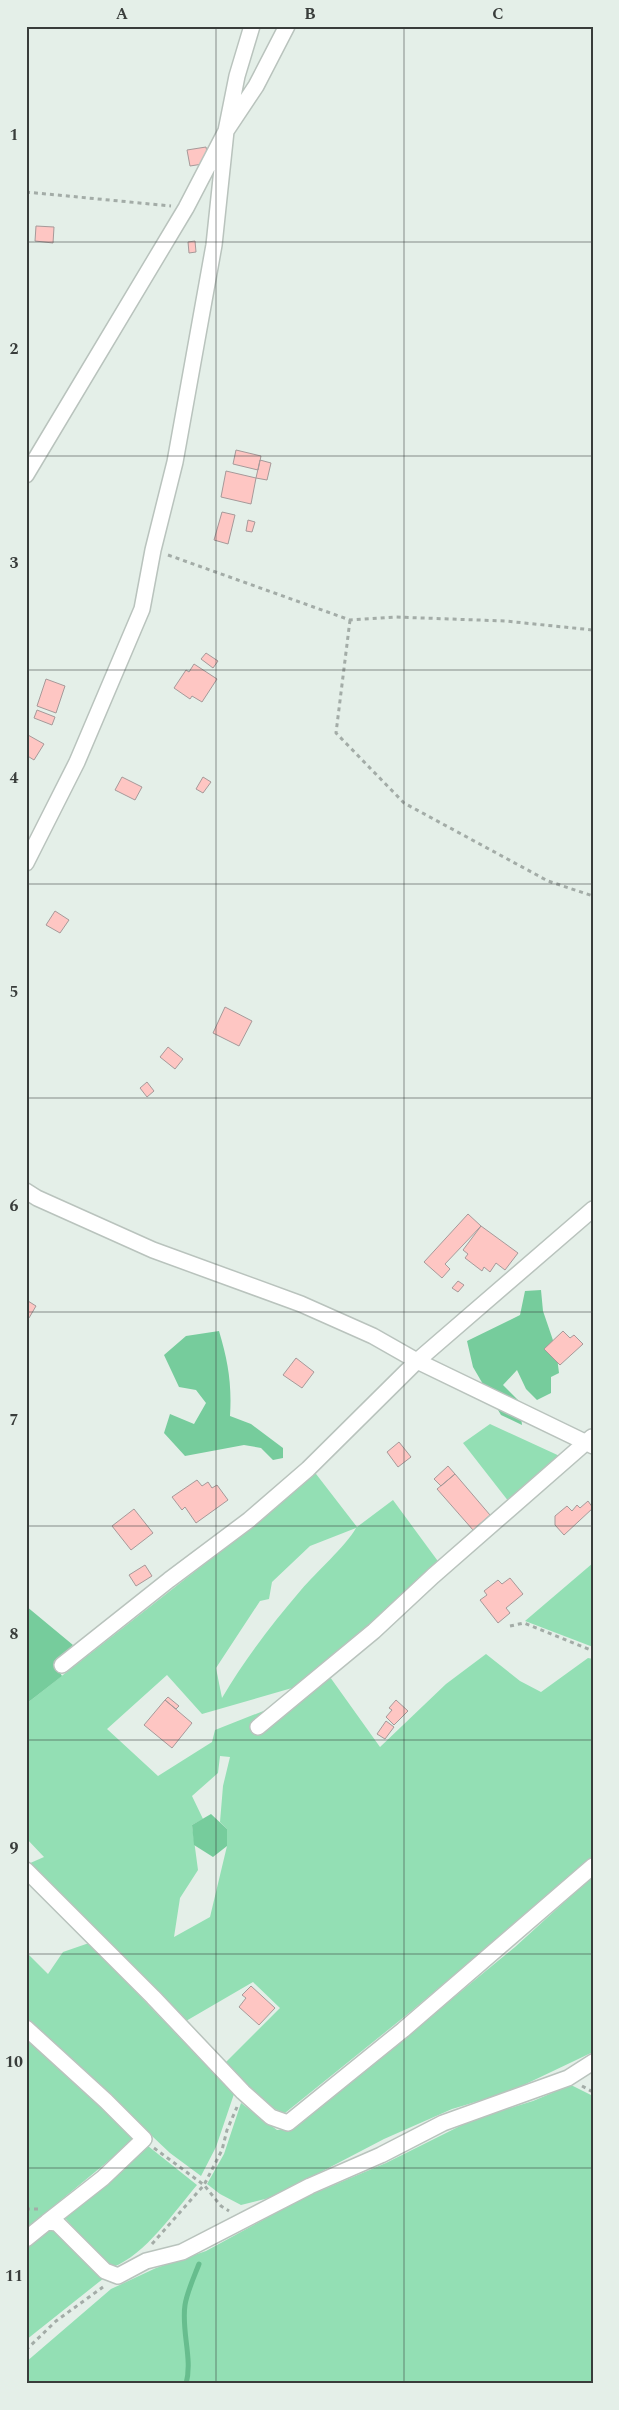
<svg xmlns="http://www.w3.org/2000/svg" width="619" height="2410" viewBox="0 0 619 2410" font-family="Spectral,serif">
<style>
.green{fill:#93dfb4;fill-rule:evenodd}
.forest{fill:#76cc9c}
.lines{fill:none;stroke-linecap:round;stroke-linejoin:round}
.stream{stroke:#67bd8e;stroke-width:5}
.building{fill:#fec6c3;stroke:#a69999}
.minor-casing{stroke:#b9c3bd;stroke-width:18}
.path{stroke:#a3aca7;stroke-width:3;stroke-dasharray:4 4;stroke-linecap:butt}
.minor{stroke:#fff;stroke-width:15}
.grid{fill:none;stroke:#393d3b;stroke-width:1;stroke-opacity:0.55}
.neatline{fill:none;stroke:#393d3b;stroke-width:2}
.grid-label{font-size:16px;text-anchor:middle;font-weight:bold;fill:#393d3b}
</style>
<rect width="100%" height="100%" fill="#e4efe8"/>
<!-- green -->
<path class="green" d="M 490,1424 L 564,1458 L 509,1502 L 463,1443 Z
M 313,1470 L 357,1527 L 393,1500 L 440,1564 L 299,1686 L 202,1714 L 167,1675 L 107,1729 L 158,1776 L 212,1742 L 215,1730 L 276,1706 L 249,1727 L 256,1734 L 330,1677 L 380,1747 L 446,1684 L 486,1654 L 520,1681 L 541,1692 L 588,1658 L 593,1659 L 593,1858 L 409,2013 L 285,2113 C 259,2105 242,2083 226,2062 L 280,2008 L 253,1982 L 186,2021 L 28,1864 L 44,1857 L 26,1838 L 26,1704 L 277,1507 ZM 356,1528 C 345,1547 316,1572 301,1590 C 272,1624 244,1660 222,1698 L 216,1668 L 260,1601 L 269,1599 L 272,1582 L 310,1546 ZM 220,1756 L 230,1757 L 223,1786 L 220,1822 L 227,1829 L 227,1846 L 210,1917 L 174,1937 L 180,1898 L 198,1870 L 192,1825 L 203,1819 L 192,1796 L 218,1773 Z
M 593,1563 L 593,1647 L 525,1621 Z
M 593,1876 L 593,2052 L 509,2092 L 452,2109 L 384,2139 L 273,2197 L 241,2205 L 220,2194 L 207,2184 L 224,2154 L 241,2103 L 277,2130 L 294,2129 L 515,1947 Z
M 89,1943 L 234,2094 L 216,2147 L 201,2176 L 170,2153 L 26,2017 L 26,1952 L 48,1974 L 63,1952 Z
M 26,2034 L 135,2139 L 26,2229 Z
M 571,2085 L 593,2096 L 593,2381 L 568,2384 L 26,2384 L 26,2362 L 111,2289 L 156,2268 L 206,2251 L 303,2198 L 386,2163 L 474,2119 L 533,2101 Z
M 148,2146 L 197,2185 C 175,2211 145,2255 113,2267 L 105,2263 L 64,2217 Z
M 48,2229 L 59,2232 L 104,2278 L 26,2340 L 26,2249 Z"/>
<!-- forest -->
<path class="forest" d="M 541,1290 L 543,1311 L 556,1349 L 559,1373 L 551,1377 L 551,1393 L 537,1400 L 526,1389 L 517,1370 L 503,1385 L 519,1401 L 522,1425 L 501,1415 L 473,1367 L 467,1341 L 520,1315 L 525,1291 Z
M 219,1331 C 228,1361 232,1384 230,1416 L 251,1424 L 283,1448 L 283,1458 L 273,1460 L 261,1448 L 244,1445 L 185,1456 L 164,1433 L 170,1414 L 194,1424 L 206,1403 L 196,1390 L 179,1387 L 164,1355 L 186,1336 Z
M 26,1606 L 73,1645 L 55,1664 L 62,1676 L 26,1704 Z
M 211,1814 L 227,1829 L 227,1846 L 213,1857 L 194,1845 L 192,1825 Z"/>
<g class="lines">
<!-- stream -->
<path class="stream" d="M 186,2384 C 193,2359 181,2331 185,2305 C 187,2292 194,2277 199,2264"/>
</g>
<!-- building -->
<path class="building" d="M 206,147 L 209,163 L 190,166 L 187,150 Z
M 36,226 L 54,227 L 53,243 L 35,241 Z
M 195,241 L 196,252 L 189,253 L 188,242 Z
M 236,450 L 261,456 L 258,470 L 233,464 Z
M 260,460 L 271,463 L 267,480 L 256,478 Z
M 226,471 L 256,478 L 251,504 L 221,497 Z
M 222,512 L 235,515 L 228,544 L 214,540 Z
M 248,520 L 255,522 L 252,532 L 246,531 Z
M 206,653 L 218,661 L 213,668 L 201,659 Z
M 194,664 L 217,679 L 202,702 L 192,696 L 190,699 L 174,688 L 186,670 L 189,672 Z
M 46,679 L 65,686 L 56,713 L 37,706 Z
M 37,710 L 55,717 L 52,725 L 34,718 Z
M 28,735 L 44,744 L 34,760 L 26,755 Z
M 122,777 L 142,787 L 135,800 L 115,790 Z
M 203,777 L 211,782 L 203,793 L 196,789 Z
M 55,911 L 69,920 L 60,933 L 46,925 Z
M 225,1007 L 252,1021 L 239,1046 L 213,1033 Z
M 168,1047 L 183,1059 L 175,1069 L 160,1057 Z
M 147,1082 L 154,1091 L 147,1097 L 140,1088 Z
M 468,1214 L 481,1226 L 445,1264 L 450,1269 L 442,1278 L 424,1262 Z
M 481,1226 L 518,1253 L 505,1270 L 496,1263 L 490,1272 L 484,1267 L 482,1271 L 465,1258 L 468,1254 L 463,1250 Z
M 458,1281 L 464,1285 L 458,1292 L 452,1288 Z
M 28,1301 L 36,1306 L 29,1318 L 26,1316 Z
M 563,1331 L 570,1338 L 574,1335 L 583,1344 L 560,1365 L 544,1349 Z
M 296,1358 L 314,1372 L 302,1388 L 283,1375 Z
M 399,1442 L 411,1457 L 398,1467 L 387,1452 Z
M 448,1466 L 455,1474 L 441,1486 L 434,1479 Z
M 455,1474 L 490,1515 L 473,1530 L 437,1489 Z
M 197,1480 L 202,1486 L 208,1482 L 212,1488 L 217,1485 L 228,1500 L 196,1523 L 185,1507 L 182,1510 L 172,1497 Z
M 588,1501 L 593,1508 L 564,1535 L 555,1525 L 555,1516 L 567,1506 L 572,1511 L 577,1505 L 580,1508 Z
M 134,1509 L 153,1533 L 131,1550 L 112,1526 Z
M 145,1565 L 152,1576 L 136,1586 L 129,1575 Z
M 510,1578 L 523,1594 L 506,1608 L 510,1613 L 498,1623 L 480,1600 L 487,1595 L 484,1591 L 498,1580 L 502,1584 Z
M 168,1697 L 179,1706 L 176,1709 L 165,1700 Z
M 165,1700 L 192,1723 L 172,1748 L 144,1725 Z
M 396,1700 L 408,1711 L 394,1725 L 386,1717 L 392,1710 L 389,1708 Z
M 386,1721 L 394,1727 L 385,1739 L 377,1734 Z
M 251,1986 L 275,2008 L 259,2025 L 239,2007 L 246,1998 L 242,1995 Z"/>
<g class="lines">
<defs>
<path id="minor" d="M 26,475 L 186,208 L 226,131 L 256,86 L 287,26
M 26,863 L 77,762 L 142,609 L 153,550 L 175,462 L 214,245 L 226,131 L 237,76 L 252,26
M 26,1191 L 37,1198 L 153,1250 L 301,1304 L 373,1336 L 417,1361 L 593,1446
M 62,1665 L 169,1580 L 249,1520 L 308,1469 L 417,1361 L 593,1209
M 258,1727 L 374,1631 L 433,1576 L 592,1437
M 26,1870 L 153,1997 L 243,2092 L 271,2117 L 288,2123 L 403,2030 L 593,1866
M 26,2028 L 106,2101 L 144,2139 L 103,2178 L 47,2222
M 26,2239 L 47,2222 L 57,2223 L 105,2271 L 118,2276 L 146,2261 L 182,2252 L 310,2186 L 381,2155 L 443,2123 L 568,2078 L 593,2062"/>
</defs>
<!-- minor casing -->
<use href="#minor" class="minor-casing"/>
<!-- path -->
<path class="path" d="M 26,192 L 171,206
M 168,555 L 350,620 L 395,617 L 505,621 L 593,630
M 350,620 L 336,733 L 404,803 L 548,881 L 593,896
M 510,1626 L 524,1623 L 593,1651
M 582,2086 L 593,2092
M 154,2148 L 204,2185 L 221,2206 L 229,2211
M 26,2209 L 38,2209
M 152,2244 L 204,2185 L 222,2150 L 227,2130 L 237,2107
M 26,2350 L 56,2321 L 103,2287"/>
<!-- minor -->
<use href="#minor" class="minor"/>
</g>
<!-- grid -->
<path class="grid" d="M 216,26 L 216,2384M 404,26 L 404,2384M 26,242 L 593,242M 26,456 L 593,456M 26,670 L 593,670M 26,884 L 593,884M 26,1098 L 593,1098M 26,1312 L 593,1312M 26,1526 L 593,1526M 26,1740 L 593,1740M 26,1954 L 593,1954M 26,2168 L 593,2168"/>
<!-- border -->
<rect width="619" height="2410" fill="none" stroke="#e4efe8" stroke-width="55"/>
<rect x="28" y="28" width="564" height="2354" class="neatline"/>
<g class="grid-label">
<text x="122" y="19">A</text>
<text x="310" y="19">B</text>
<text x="498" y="19">C</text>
<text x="14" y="140">1</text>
<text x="14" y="354">2</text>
<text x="14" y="568">3</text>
<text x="14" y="783">4</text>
<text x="14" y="997">5</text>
<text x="14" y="1211">6</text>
<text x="14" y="1425">7</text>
<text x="14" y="1639">8</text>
<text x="14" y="1853">9</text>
<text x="14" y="2067">10</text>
<text x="14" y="2281">11</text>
</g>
</svg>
